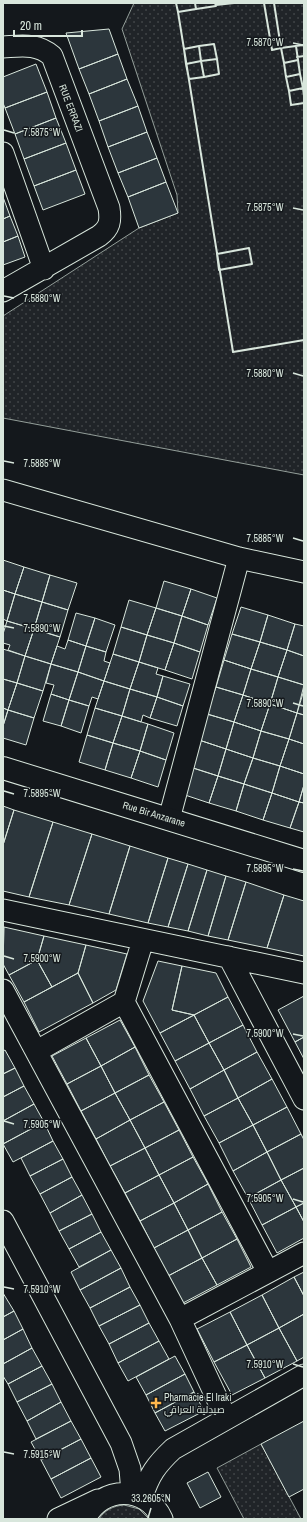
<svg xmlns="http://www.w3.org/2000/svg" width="307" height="1522" viewBox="0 0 307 1522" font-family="'Archivo Narrow',Cairo,sans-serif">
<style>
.grass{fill:url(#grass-dots);stroke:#939e99}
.building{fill:#2c363c;stroke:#d8e6dc}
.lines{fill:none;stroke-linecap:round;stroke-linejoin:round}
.street-casing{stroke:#d8e6dc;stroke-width:23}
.secondary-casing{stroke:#d8e6dc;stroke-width:24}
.street{stroke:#14181c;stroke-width:21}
.secondary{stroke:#14181c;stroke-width:22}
.wall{stroke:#d8e6dc;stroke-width:2}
.ticks{fill:none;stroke:#d8e6dc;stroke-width:1.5}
.poi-dot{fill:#ffb74d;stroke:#14181c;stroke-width:1.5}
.labels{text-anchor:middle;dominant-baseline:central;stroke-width:3;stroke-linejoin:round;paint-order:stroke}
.street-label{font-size:10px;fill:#d8e6dc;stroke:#14181c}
.poi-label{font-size:10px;fill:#d8e6dc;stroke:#14181c;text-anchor:start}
.ticks-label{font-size:10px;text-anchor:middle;fill:#d8e6dc;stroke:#14181c;stroke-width:3;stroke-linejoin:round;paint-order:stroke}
</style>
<defs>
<pattern id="grass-dots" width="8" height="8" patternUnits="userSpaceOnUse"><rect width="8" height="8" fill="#202428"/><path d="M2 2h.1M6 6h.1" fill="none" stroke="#404447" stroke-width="1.8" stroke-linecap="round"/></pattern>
</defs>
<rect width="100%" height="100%" fill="#14181c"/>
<!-- grass -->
<path class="grass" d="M 134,3 L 304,3 L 304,475 L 3,418 L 3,316 L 139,228 L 178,213 L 177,195 L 122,29 Z
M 261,1444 L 301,1519 L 244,1519 L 217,1468 Z
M 124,1505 L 139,1509 L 149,1519 L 99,1519 C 105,1510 113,1506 124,1505 Z"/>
<!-- building -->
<path class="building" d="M 109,29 L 118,54 L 79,69 L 66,33 Z
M 118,54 L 127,79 L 89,94 L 79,69 Z
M 36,64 L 47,92 L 5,108 L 3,103 L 3,77 Z
M 127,79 L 138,106 L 99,121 L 89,94 Z
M 47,92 L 56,118 L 15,134 L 5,108 Z
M 138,106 L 147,132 L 108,147 L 99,121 Z
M 56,118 L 66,143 L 24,159 L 15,134 Z
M 147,132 L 157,158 L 118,173 L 108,147 Z
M 66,143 L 76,170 L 34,186 L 24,159 Z
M 157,158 L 166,182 L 128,197 L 118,173 Z
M 76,170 L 85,194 L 43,210 L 34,186 Z
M 166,182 L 178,213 L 139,228 L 128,197 Z
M 3,197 L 10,216 L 3,219 Z
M 10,216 L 18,236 L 3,242 L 3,219 Z
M 18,236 L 25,257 L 3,265 L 3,242 Z
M 3,560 L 24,567 L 15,594 L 3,590 Z
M 24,567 L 50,575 L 42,602 L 15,594 Z
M 50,575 L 77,583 L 68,610 L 42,602 Z
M 164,581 L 191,589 L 182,616 L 156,608 Z
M 191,589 L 217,598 L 208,625 L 182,616 Z
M 3,590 L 15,594 L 7,621 L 3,619 Z
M 15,594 L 42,602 L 34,629 L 7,621 Z
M 129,600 L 156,608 L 147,635 L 121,627 Z
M 42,602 L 68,610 L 60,637 L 34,629 Z
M 241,607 L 268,615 L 260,642 L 232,634 Z
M 156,608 L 182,616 L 174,643 L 147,635 Z
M 76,613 L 95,618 L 86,646 L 68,640 Z
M 268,615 L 295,624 L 287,650 L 260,642 Z
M 182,616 L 208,625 L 200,652 L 174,643 Z
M 95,618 L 115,625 L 106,652 L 86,646 Z
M 7,621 L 34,629 L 25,656 L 8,650 L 10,645 L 3,643 L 3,634 Z
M 295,624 L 304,626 L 304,656 L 287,650 Z
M 121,627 L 147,635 L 139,662 L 113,654 Z
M 34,629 L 60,637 L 51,664 L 25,656 Z
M 232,634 L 260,642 L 251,669 L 224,660 Z
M 147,635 L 174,643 L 165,670 L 139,662 Z
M 68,640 L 86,646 L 78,672 L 51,664 L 57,646 L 65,649 Z
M 260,642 L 287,650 L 278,677 L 251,669 Z
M 174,643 L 200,652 L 192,679 L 165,670 Z
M 86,646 L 106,652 L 104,661 L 110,663 L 104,681 L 78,672 Z
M 3,649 L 25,656 L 17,683 L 3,679 Z
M 287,650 L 304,656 L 304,685 L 278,677 Z
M 113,654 L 139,662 L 130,689 L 104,681 Z
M 25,656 L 51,664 L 43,691 L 17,683 Z
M 224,660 L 251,669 L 243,695 L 216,687 Z
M 139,662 L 158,668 L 156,674 L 163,676 L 157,697 L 130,689 Z
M 51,664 L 78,672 L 69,700 L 51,694 L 54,685 L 46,683 Z
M 251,669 L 278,677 L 270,704 L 243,695 Z
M 78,672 L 104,681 L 98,699 L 92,697 L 89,706 L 69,700 Z
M 163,676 L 190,684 L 183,706 L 157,697 Z
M 278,677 L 304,685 L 297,713 L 270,704 Z
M 3,679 L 17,683 L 8,710 L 3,708 Z
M 104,681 L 130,689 L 122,716 L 95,708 Z
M 17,683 L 43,691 L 34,718 L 8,710 Z
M 216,687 L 243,695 L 234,722 L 207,714 Z
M 130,689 L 157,697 L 150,718 L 143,715 L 141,722 L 122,716 Z
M 304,690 L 304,715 L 297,713 Z
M 51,694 L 69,700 L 61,726 L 43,721 Z
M 243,695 L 270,704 L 261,731 L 234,722 Z
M 157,697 L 183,706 L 177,726 L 150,718 Z
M 69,700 L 89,706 L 81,733 L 61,726 Z
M 270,704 L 297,713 L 289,739 L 261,731 Z
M 3,708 L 8,710 L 3,726 Z
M 95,708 L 122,716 L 113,743 L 87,735 Z
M 8,710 L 34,718 L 26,745 L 3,738 L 3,726 Z
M 297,713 L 304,715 L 304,744 L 289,739 Z
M 207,714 L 234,722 L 226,749 L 199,740 Z
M 122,716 L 148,724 L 140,751 L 113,743 Z
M 234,722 L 261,731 L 253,758 L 226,749 Z
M 148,724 L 174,733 L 166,760 L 140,751 Z
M 261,731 L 289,739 L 280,766 L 253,758 Z
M 87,735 L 113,743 L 105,770 L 79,762 Z
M 289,739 L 304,744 L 304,774 L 280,766 Z
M 199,740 L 226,749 L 218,776 L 190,767 Z
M 113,743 L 140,751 L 131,778 L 105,770 Z
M 226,749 L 253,758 L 244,784 L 218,776 Z
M 140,751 L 166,760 L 158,787 L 131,778 Z
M 253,758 L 280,766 L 272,793 L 244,784 Z
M 280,766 L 304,774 L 304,785 L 299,802 L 272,793 Z
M 190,767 L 218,776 L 209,803 L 182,794 Z
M 218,776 L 244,784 L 236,811 L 209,803 Z
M 244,784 L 272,793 L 263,820 L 236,811 Z
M 304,785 L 304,803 L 299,802 Z
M 272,793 L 299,802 L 290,828 L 263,820 Z
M 299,802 L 304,803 L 304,832 L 290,828 Z
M 3,806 L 14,810 L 3,845 Z
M 14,810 L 53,822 L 29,897 L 3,891 L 3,845 Z
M 53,822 L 92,834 L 69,905 L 29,897 Z
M 92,834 L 130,846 L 109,914 L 69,905 Z
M 130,846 L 168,858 L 148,923 L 109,914 Z
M 168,858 L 188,864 L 168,927 L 148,923 Z
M 188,864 L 207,870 L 188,931 L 168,927 Z
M 207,870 L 226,876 L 208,936 L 188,931 Z
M 226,876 L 246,882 L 228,940 L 208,936 Z
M 246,882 L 284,895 L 267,948 L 228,940 Z
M 284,895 L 304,901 L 304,956 L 267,948 Z
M 4,927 L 44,936 L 37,960 L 9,975 L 3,964 Z
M 44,936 L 86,945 L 78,973 L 52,987 L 37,960 Z
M 86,945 L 127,954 L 116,990 L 93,1003 L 78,973 Z
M 37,960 L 52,987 L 24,1002 L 9,975 Z
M 158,961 L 182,966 L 172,1010 L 194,1015 L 160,1033 L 143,1001 Z
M 182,966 L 216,973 L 228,997 L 194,1015 L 172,1010 Z
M 78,973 L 93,1003 L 39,1032 L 24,1002 Z
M 304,996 L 304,1037 L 295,1042 L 278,1010 Z
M 228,997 L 243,1025 L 209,1043 L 194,1015 Z
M 194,1015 L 209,1043 L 175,1061 L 160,1033 Z
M 120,1020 L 135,1047 L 101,1066 L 86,1038 Z
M 243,1025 L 257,1052 L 224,1070 L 209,1043 Z
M 304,1037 L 304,1059 L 295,1042 Z
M 86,1038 L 101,1066 L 67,1084 L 52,1056 Z
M 209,1043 L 224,1070 L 190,1089 L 175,1061 Z
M 135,1047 L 149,1075 L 115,1093 L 101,1066 Z
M 5,1050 L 15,1068 L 3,1074 L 3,1051 Z
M 257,1052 L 272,1079 L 238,1098 L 224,1070 Z
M 101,1066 L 115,1093 L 81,1111 L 67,1084 Z
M 15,1068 L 24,1086 L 3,1097 L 3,1074 Z
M 224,1070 L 238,1098 L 204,1116 L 190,1089 Z
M 149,1075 L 164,1102 L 130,1120 L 115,1093 Z
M 272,1079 L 287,1107 L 253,1125 L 238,1098 Z
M 24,1086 L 34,1104 L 3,1121 L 3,1097 Z
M 115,1093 L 130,1120 L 96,1139 L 81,1111 Z
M 238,1098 L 253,1125 L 219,1143 L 204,1116 Z
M 164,1102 L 179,1130 L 145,1148 L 130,1120 Z
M 34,1104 L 44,1122 L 3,1144 L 3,1121 Z
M 287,1107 L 301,1134 L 267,1152 L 253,1125 Z
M 130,1120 L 145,1148 L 110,1166 L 96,1139 Z
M 44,1122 L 53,1141 L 13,1162 L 3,1144 Z
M 253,1125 L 267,1152 L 233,1171 L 219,1143 Z
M 179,1130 L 193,1157 L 159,1175 L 145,1148 Z
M 301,1134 L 304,1140 L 304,1168 L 281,1180 L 267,1152 Z
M 53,1141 L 63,1159 L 30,1176 L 21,1158 Z
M 145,1148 L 159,1175 L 125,1193 L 110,1166 Z
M 267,1152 L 281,1180 L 248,1198 L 233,1171 Z
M 193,1157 L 208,1184 L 174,1203 L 159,1175 Z
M 63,1159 L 72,1177 L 40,1194 L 30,1176 Z
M 304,1168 L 304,1203 L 296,1207 L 281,1180 Z
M 159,1175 L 174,1203 L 140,1221 L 125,1193 Z
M 72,1177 L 82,1195 L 50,1213 L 40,1194 Z
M 281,1180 L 296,1207 L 262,1225 L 248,1198 Z
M 208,1184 L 222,1212 L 188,1230 L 174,1203 Z
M 82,1195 L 92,1214 L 59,1231 L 50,1213 Z
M 174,1203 L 188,1230 L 154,1248 L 140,1221 Z
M 304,1203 L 304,1222 L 296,1207 Z
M 296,1207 L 304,1222 L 304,1238 L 277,1253 L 262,1225 Z
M 222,1212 L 237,1239 L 202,1258 L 188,1230 Z
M 92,1214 L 101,1232 L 69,1249 L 59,1231 Z
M 188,1230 L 202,1258 L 168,1276 L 154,1248 Z
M 101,1232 L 111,1250 L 79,1267 L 69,1249 Z
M 237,1239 L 251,1267 L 217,1285 L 202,1258 Z
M 111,1250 L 121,1268 L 80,1290 L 71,1272 Z
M 202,1258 L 217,1285 L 183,1303 L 168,1276 Z
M 121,1268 L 130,1287 L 90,1308 L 80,1290 Z
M 304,1272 L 304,1296 L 294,1277 Z
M 294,1277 L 304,1296 L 304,1314 L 279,1328 L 262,1295 Z
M 130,1287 L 140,1305 L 99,1326 L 90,1308 Z
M 3,1293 L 14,1311 L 3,1317 Z
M 262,1295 L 279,1328 L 247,1345 L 230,1312 Z
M 140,1305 L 149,1323 L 109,1344 L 99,1326 Z
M 14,1311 L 23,1329 L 3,1340 L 3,1317 Z
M 230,1312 L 247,1345 L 214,1362 L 197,1329 Z
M 304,1314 L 304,1357 L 297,1361 L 279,1328 Z
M 149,1323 L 159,1341 L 118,1363 L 109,1344 Z
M 279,1328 L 297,1361 L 265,1378 L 247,1345 Z
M 23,1329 L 32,1348 L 3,1364 L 3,1340 Z
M 159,1341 L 169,1359 L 128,1381 L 118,1363 Z
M 247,1345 L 265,1378 L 232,1395 L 214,1362 Z
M 32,1348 L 42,1366 L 8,1384 L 3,1376 L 3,1364 Z
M 175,1356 L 185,1374 L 146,1395 L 136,1377 Z
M 42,1366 L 52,1384 L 17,1402 L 8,1384 Z
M 185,1374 L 194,1392 L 155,1413 L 146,1395 Z
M 52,1384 L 61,1402 L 27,1421 L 17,1402 Z
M 194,1392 L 204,1411 L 165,1431 L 155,1413 Z
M 61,1402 L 71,1421 L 36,1439 L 27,1421 Z
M 71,1421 L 81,1439 L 41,1460 L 31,1442 Z
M 304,1421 L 304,1489 L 289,1497 L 261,1444 Z
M 81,1439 L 91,1458 L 51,1479 L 41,1460 Z
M 91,1458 L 101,1477 L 61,1498 L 51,1479 Z
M 208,1472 L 221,1497 L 200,1508 L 187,1483 Z"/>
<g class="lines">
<defs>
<path id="street" d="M 3,47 C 22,46 37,43 52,56 L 109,208 C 111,221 110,228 99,236 L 3,291
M 3,153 L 44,269
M 3,490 L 239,558 L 304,572
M 169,819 L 239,558
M 3,910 L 304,973
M 143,940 L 124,1002 L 268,1272
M 229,957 L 304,1099
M 3,990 L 180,1319 L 226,1418
M 37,1051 L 124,1002
M 3,1221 L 121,1443 L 130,1469 L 132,1493
M 180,1319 L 304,1253
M 142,1497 C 149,1475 156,1465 173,1449 L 304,1375
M 58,1519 L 98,1500
M 85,1519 C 101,1485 147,1485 162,1519"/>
<path id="secondary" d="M 3,768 L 304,861"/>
</defs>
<!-- street casing -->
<use href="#street" class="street-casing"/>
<!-- secondary casing -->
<use href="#secondary" class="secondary-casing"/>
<!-- street -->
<use href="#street" class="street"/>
<!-- secondary -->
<use href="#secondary" class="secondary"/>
<!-- wall -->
<path class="wall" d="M 176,3 L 178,12 L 196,9 L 195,3
M 264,3 L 272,50 L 281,48 L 274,3
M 216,5 L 234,3
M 196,9 L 216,6 L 215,3
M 178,12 L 233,352 L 304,340
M 214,44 L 217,59 L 201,61 L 199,46 Z
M 199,46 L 201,61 L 186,64 L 184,49 Z
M 296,46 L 298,60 L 284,63 L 281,48 Z
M 281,47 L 281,48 L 303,45 L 304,45 L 304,53
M 297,57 L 304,56
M 217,59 L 219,74 L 204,77 L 201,61 Z
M 298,60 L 300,74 L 286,77 L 284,63 Z
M 201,61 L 204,77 L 189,79 L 186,64 Z
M 300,74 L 303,88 L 289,91 L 286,77 Z
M 301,89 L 303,88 L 304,96
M 289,91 L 291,105 L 304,103
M 249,248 L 252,264 L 219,270 L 217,254 Z"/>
</g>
<!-- ticks -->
<path class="ticks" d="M 293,43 L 303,45M 4,130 L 14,133M 293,208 L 303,210M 4,296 L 14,298M 293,373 L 303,376M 4,461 L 14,463M 293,538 L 303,541M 4,626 L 14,628M 293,703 L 303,706M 4,791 L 14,794M 293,869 L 303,871M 4,956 L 14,959M 293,1034 L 303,1036M 4,1121 L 14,1124M 293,1199 L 303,1202M 4,1287 L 14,1289M 293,1364 L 303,1367M 4,1452 L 14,1454M 148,1518 L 151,1508"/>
<!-- markers -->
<path class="poi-dot" d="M154 1397h4v4h4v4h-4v4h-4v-4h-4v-4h4z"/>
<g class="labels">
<!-- street labels -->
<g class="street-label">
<text transform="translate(71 108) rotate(69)">RUE ERRAZI</text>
<text transform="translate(154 814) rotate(17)">Rue Bir Anzarane</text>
</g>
<!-- poi labels -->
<g class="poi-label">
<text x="164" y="1397">Pharmacie El Iraki<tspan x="164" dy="12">صيدلية العراقي</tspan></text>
</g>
</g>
<g class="ticks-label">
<text x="265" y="46">7.5870°W</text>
<text x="42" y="136">7.5875°W</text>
<text x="265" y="211">7.5875°W</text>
<text x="42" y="302">7.5880°W</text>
<text x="265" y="377">7.5880°W</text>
<text x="42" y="467">7.5885°W</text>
<text x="265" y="542">7.5885°W</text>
<text x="42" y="632">7.5890°W</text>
<text x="265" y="707">7.5890°W</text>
<text x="42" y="797">7.5895°W</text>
<text x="265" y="872">7.5895°W</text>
<text x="42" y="962">7.5900°W</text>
<text x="265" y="1037">7.5900°W</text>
<text x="42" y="1128">7.5905°W</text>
<text x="265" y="1202">7.5905°W</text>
<text x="42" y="1293">7.5910°W</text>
<text x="265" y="1368">7.5910°W</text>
<text x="42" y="1458">7.5915°W</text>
<text x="151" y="1502">33.2605°N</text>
</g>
<!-- border -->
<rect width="307" height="1522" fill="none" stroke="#d8e6dc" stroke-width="8"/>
<!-- scale -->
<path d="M14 30v6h68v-6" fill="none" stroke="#d8e6dc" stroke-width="2"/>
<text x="20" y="30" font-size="12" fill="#d8e6dc" stroke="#14181c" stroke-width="3" paint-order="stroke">20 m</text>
</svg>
